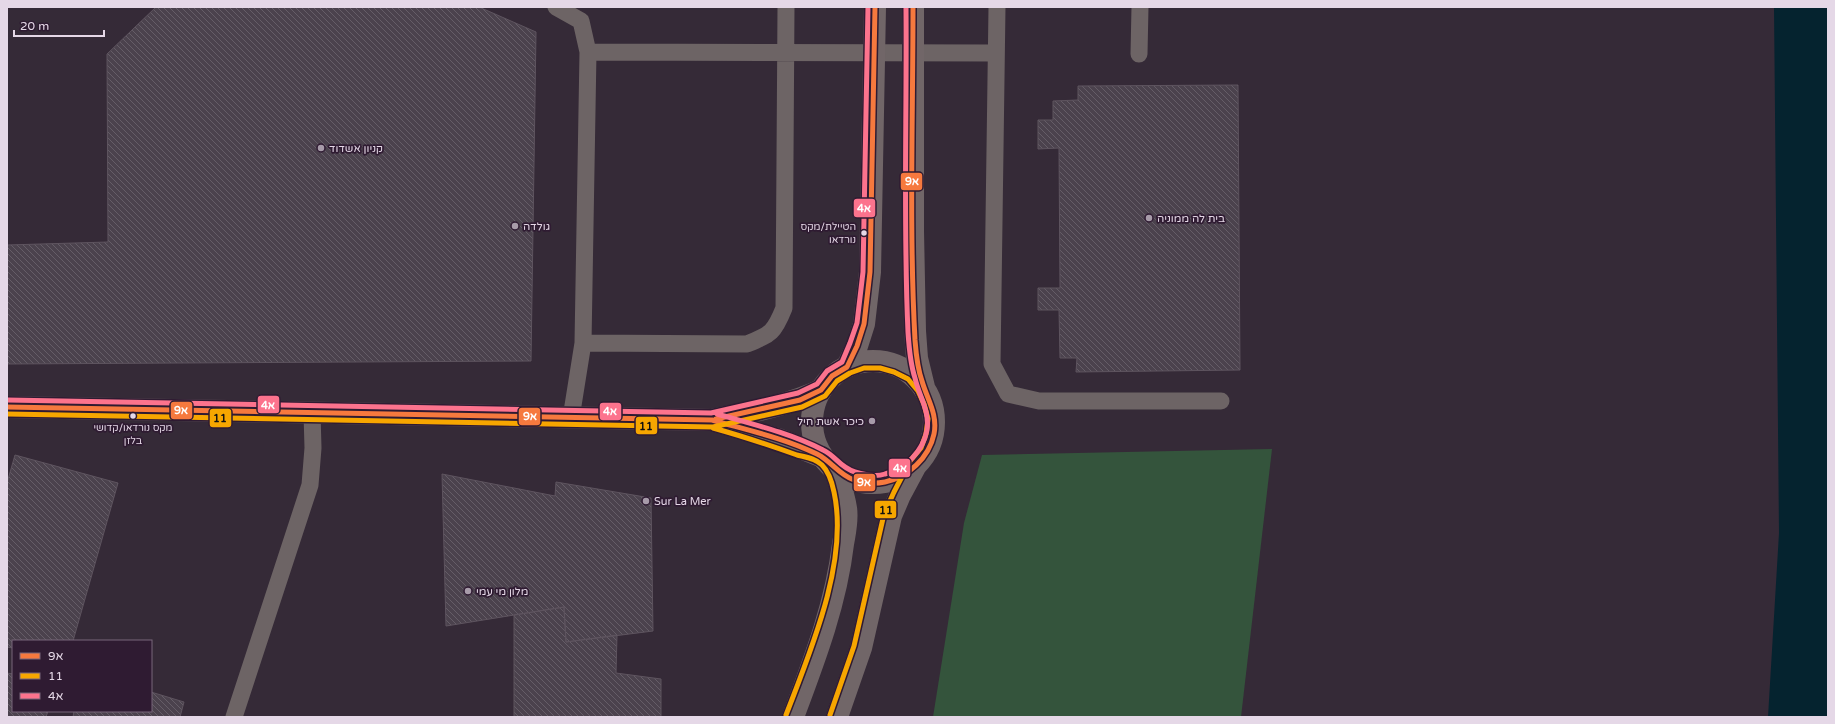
<svg xmlns="http://www.w3.org/2000/svg" width="1835" height="724" viewBox="0 0 1835 724" font-family="'Varela Round','Noto Sans Hebrew',sans-serif">
<style>
.green{fill:#34543c}
.water{fill:#05232f}
.building{fill:url(#building-back-hatch);stroke:#5e545f}
.lines{fill:none;stroke-linecap:round;stroke-linejoin:round}
.service{stroke:#6d6465;stroke-width:17}
.tertiary{stroke:#6d6465;stroke-width:22}
.secondary{stroke:#716668;stroke-width:22}
.bus-1-casing{stroke:#2f1b32;stroke-width:8}
.bus-2-casing{stroke:#2f1b32;stroke-width:8}
.bus-3-casing{stroke:#2f1b32;stroke-width:8}
.bus-1{stroke:#f6793e;stroke-width:5}
.bus-2{stroke:#f7a600;stroke-width:5}
.bus-3{stroke:#fc738d;stroke-width:5}
.poi-dot{fill:#a79ba9;stroke:#2f1b32;stroke-width:1.5}
.bus-dot{fill:#e5d8e7;stroke:#2f1b32;stroke-width:1.5}
.labels{text-anchor:middle;dominant-baseline:central;stroke-width:3.5;stroke-linejoin:round;paint-order:stroke}
.bus-label{font-size:10px;fill:#e5d8e7;stroke:#2f1b32;text-anchor:end}
.poi-label{font-size:11px;fill:#e5d8e7;stroke:#2f1b32;text-anchor:start}
.line-badge{stroke:#2f1b32;stroke-width:1.5}
.badge-label{font-size:11px;text-anchor:middle;font-weight:bold;fill:#fff}
.pale-badge-label{font-size:11px;text-anchor:middle;font-weight:bold;fill:#111}
</style>
<defs>
<pattern id="building-back-hatch" width="6" height="6" patternUnits="userSpaceOnUse"><rect width="6" height="6" fill="#4b424d"/><path d="M-1 5l2 2M0 0l6 6M5-1l2 2" fill="none" stroke="#655d67"/></pattern>
</defs>
<rect width="100%" height="100%" fill="#352a37"/>
<!-- green -->
<path class="green" d="M 1272,449 L 1241,717 L 933,717 L 964,523 L 982,455 Z"/>
<!-- water -->
<path class="water" d="M 1774,7 L 1828,7 L 1828,717 L 1768,717 L 1779,533 Z"/>
<!-- building -->
<path class="building" d="M 156,7 L 479,7 L 536,32 L 531,361 L 7,364 L 7,245 L 108,242 L 107,54 Z
M 1238,85 L 1240,370 L 1076,372 L 1077,358 L 1060,358 L 1059,310 L 1038,310 L 1038,288 L 1060,288 L 1059,148 L 1038,149 L 1038,120 L 1053,120 L 1053,101 L 1078,100 L 1078,86 Z
M 15,455 L 118,483 L 73,641 L 13,641 L 13,648 L 7,647 L 7,483 Z
M 442,474 L 555,496 L 556,482 L 651,498 L 653,631 L 566,642 L 564,607 L 446,626 Z
M 564,607 L 566,642 L 617,635 L 616,673 L 661,679 L 661,717 L 514,717 L 514,615 Z
M 7,673 L 13,674 L 13,711 L 48,711 L 46,717 L 7,717 Z
M 151,692 L 184,702 L 180,717 L 73,717 L 74,711 L 151,711 Z"/>
<g class="lines">
<!-- service -->
<path class="service" d="M 556,7 L 581,21 L 588,52 L 995,53
M 997,7 L 992,364 L 1008,394 L 1039,401 L 1221,401
M 1139,54 L 1140,7
M 583,343 L 747,344 C 771,334 774,333 784,308 L 786,7
M 571,418 L 583,343 L 588,52
M 234,717 L 310,485 L 313,448 L 312,413"/>
<!-- tertiary -->
<path class="tertiary" d="M 7,407 L 712,420 C 750,412 787,406 821,390
M 716,421 L 778,439 L 823,457"/>
<!-- secondary -->
<path class="secondary" d="M 913,7 L 913,231 L 915,331 L 917,358 L 924,387
M812 422a61 61 0 1 1 122 0a61 61 0 1 1-122 0Z
M 847,367 L 857,346 L 864,324 L 870,272 L 875,7
M 793,717 C 814,661 836,604 843,544 C 845,532 848,520 846,508 C 844,494 839,482 835,469
M 837,717 L 861,648 L 891,516 L 900,495 L 915,467"/>
<defs>
<path id="bus-1" d="M 7,407 L 712,420 C 747,430 784,438 817,454 C 831,461 839,475 854,480 C 863,483 875,484 885,482 C 908,477 929,458 934,434 C 938,414 927,399 922,381 C 917,367 916,353 915,340 C 909,229 913,118 913,7
M 716,419 L 800,400 L 821,390 L 832,376 L 847,367 L 857,346 L 864,324 L 870,272 L 875,7"/>
<path id="bus-2" d="M 7,414 L 713,427 L 802,407 L 825,396 L 837,381 L 850,373 L 864,368 L 880,368 L 894,372 L 908,379 L 918,391 L 924,404 L 928,419 L 926,434 L 921,448 L 910,461 L 894,492 L 884,514 L 854,646 L 830,715
M 713,428 C 742,436 769,445 797,455 C 805,457 815,458 822,465 C 829,472 832,482 834,492 C 849,561 811,650 786,715"/>
<path id="bus-3" d="M 7,400 L 711,413 L 798,393 L 817,384 L 827,371 L 842,362 L 850,343 L 857,323 L 863,272 L 868,7
M 717,414 C 752,424 790,433 823,450 C 836,456 839,467 855,472 C 865,475 876,477 885,474 C 906,469 923,451 927,430 C 930,411 919,396 915,378 C 910,363 909,347 908,332 C 903,224 907,115 906,7"/>
</defs>
<!-- bus-1 casing -->
<use href="#bus-1" class="bus-1-casing"/>
<!-- bus-2 casing -->
<use href="#bus-2" class="bus-2-casing"/>
<!-- bus-3 casing -->
<use href="#bus-3" class="bus-3-casing"/>
<!-- bus-1 -->
<use href="#bus-1" class="bus-1"/>
<!-- bus-2 -->
<use href="#bus-2" class="bus-2"/>
<!-- bus-3 -->
<use href="#bus-3" class="bus-3"/>
</g>
<!-- markers -->
<g class="poi-dot">
<circle cx="321" cy="148" r="4"/>
<circle cx="1149" cy="218" r="4"/>
<circle cx="515" cy="226" r="4"/>
<circle cx="872" cy="421" r="4"/>
<circle cx="646" cy="501" r="4"/>
<circle cx="468" cy="591" r="4"/>
</g>
<g class="bus-dot">
<circle cx="864" cy="233" r="3.5"/>
<circle cx="133" cy="416" r="3.5"/>
</g>
<g class="labels">
<!-- bus labels -->
<g class="bus-label">
<text x="856" y="227">הטיילת/מקס<tspan x="856" dy="13">נורדאו</tspan></text>
<text x="133" y="428" text-anchor="middle">מקס נורדאו/קדושי<tspan x="133" dy="13">בלזן</tspan></text>
</g>
<!-- poi labels -->
<g class="poi-label">
<text x="329" y="148">קניון אשדוד</text>
<text x="1157" y="218">בית לה ממוניה</text>
<text x="523" y="226">גולדה</text>
<text x="864" y="421" text-anchor="end">כיכר אשת חיל</text>
<text x="654" y="501">Sur La Mer</text>
<text x="476" y="591">מלון מי עמי</text>
</g>
</g>
<g class="line-badge">
<rect x="900" y="172" width="23" height="19" rx="4" fill="#f6793e"/>
<rect x="853" y="198" width="23" height="20" rx="4" fill="#fc738d"/>
<rect x="257" y="395" width="23" height="19" rx="4" fill="#fc738d"/>
<rect x="170" y="401" width="23" height="19" rx="4" fill="#f6793e"/>
<rect x="599" y="402" width="23" height="19" rx="4" fill="#fc738d"/>
<rect x="518" y="407" width="23" height="19" rx="4" fill="#f6793e"/>
<rect x="209" y="408" width="23" height="20" rx="4" fill="#f7a600"/>
<rect x="635" y="416" width="23" height="19" rx="4" fill="#f7a600"/>
<rect x="888" y="458" width="23" height="20" rx="4" fill="#fc738d"/>
<rect x="853" y="473" width="23" height="19" rx="4" fill="#f6793e"/>
<rect x="874" y="500" width="23" height="19" rx="4" fill="#f7a600"/>
</g>
<g class="badge-label">
<text x="912" y="185">9א</text>
<text x="864" y="212">4א</text>
<text x="268" y="409">4א</text>
<text x="181" y="414">9א</text>
<text x="610" y="415">4א</text>
<text x="530" y="420">9א</text>
<text x="900" y="472">4א</text>
<text x="864" y="486">9א</text>
</g>
<g class="pale-badge-label">
<text x="220" y="422">11</text>
<text x="646" y="430">11</text>
<text x="886" y="514">11</text>
</g>
<!-- border -->
<rect width="1835" height="724" fill="none" stroke="#e5d8e7" stroke-width="16"/>
<!-- legend -->
<rect x="12" y="640" width="140" height="72" fill="#2f1b32" stroke="#78677a"/>
<rect x="20" y="653" width="20" height="6" fill="#f6793e" stroke="#78677a"/>
<text x="48" y="660" font-size="12" fill="#e5d8e7">9א</text>
<rect x="20" y="673" width="20" height="6" fill="#f7a600" stroke="#78677a"/>
<text x="48" y="680" font-size="12" fill="#e5d8e7">11</text>
<rect x="20" y="693" width="20" height="6" fill="#fc738d" stroke="#78677a"/>
<text x="48" y="700" font-size="12" fill="#e5d8e7">4א</text>
<!-- scale -->
<path d="M14 30v6h90v-6" fill="none" stroke="#e5d8e7" stroke-width="2"/>
<text x="20" y="30" font-size="12" fill="#e5d8e7" stroke="#2f1b32" stroke-width="3" paint-order="stroke">20 m</text>
</svg>
